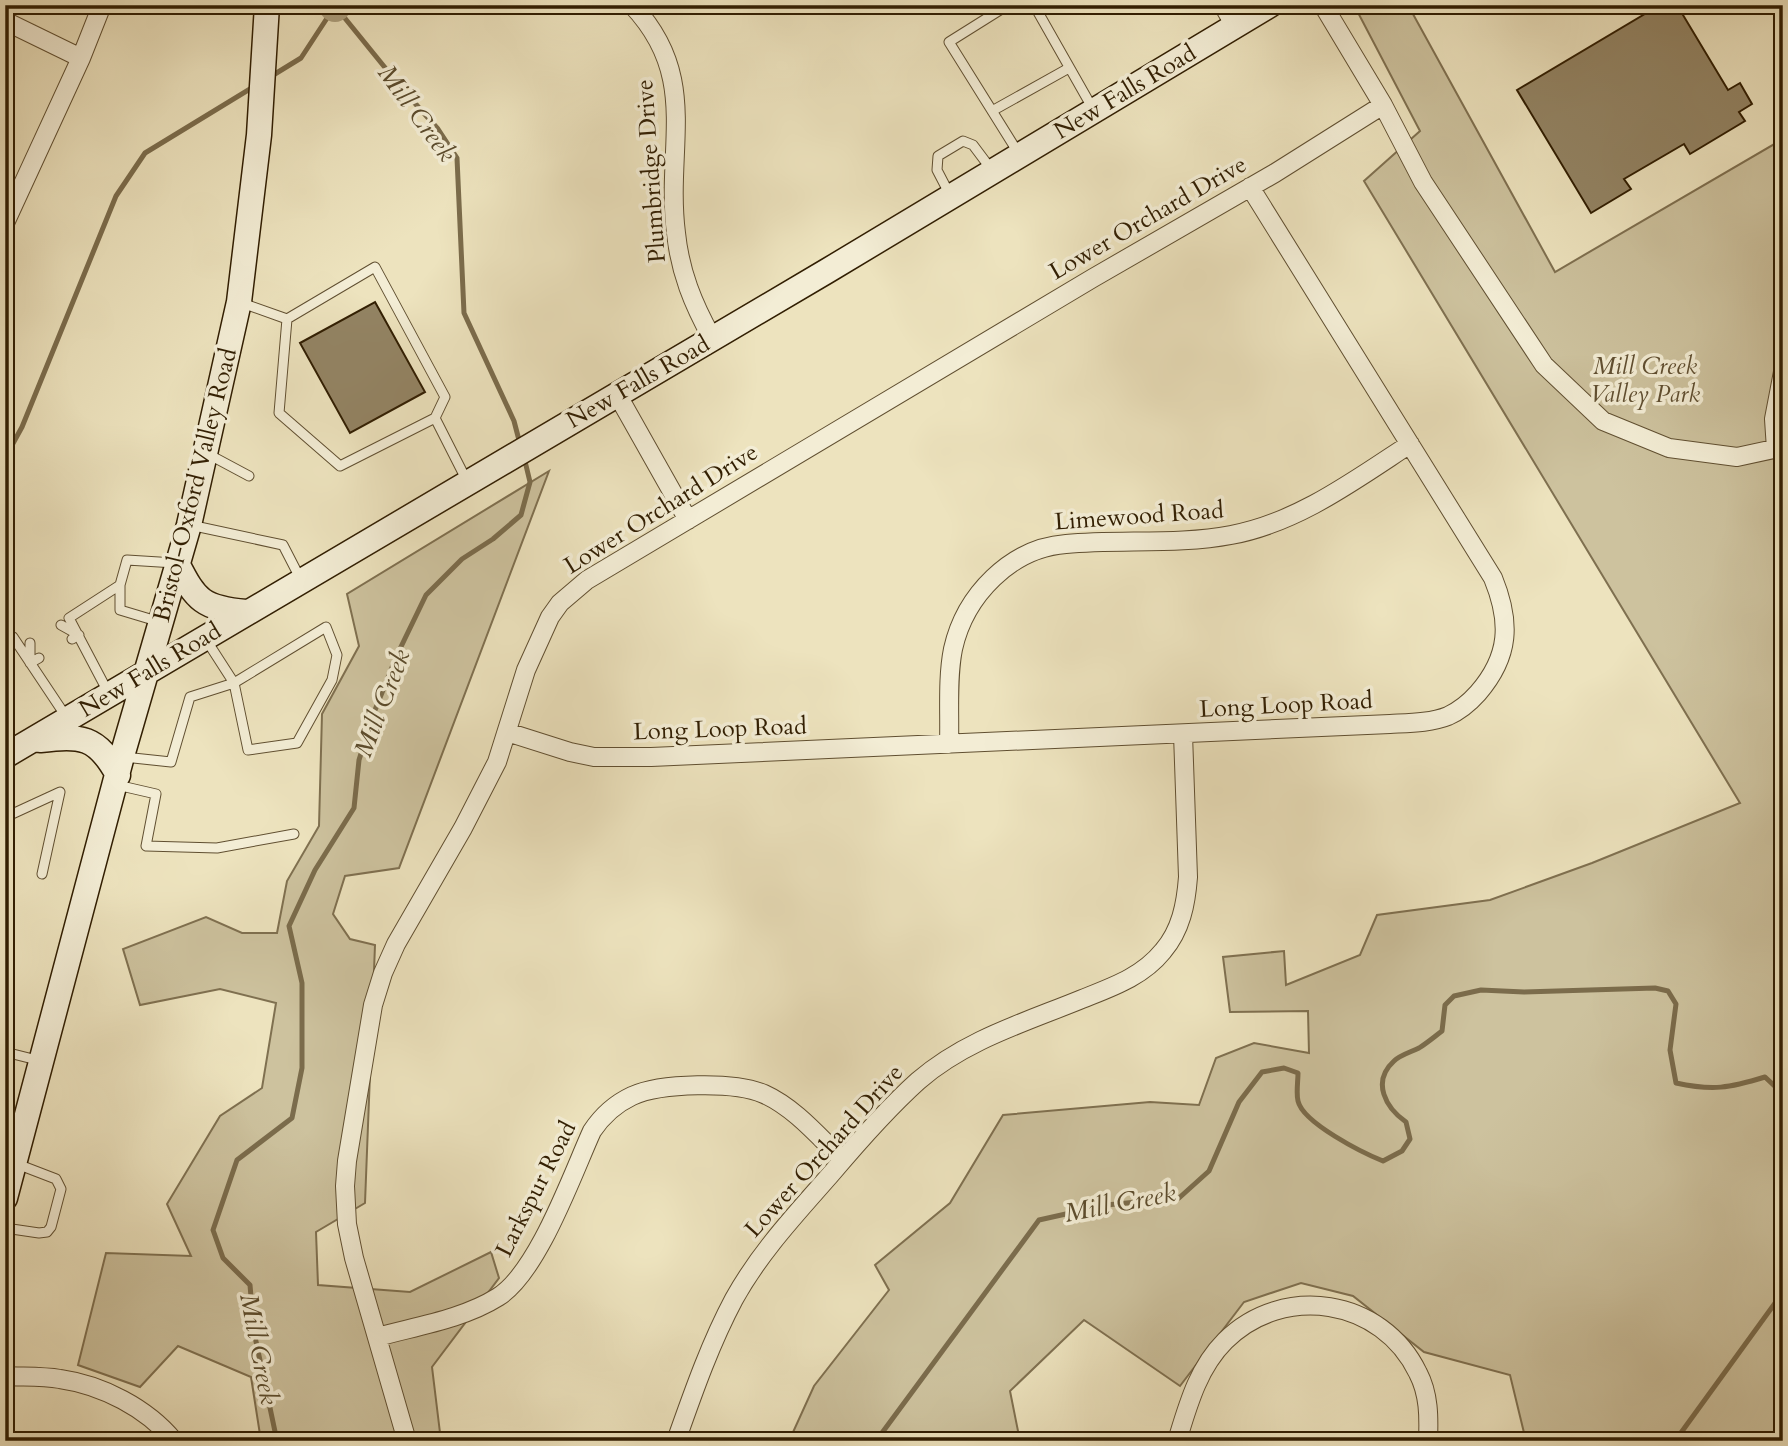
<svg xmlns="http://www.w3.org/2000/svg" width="1788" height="1446" viewBox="0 0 1788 1446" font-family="Cardo,serif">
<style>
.green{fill:#cdc29e;stroke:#7f7050;stroke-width:2}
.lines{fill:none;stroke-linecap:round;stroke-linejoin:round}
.stream{stroke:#7b6c4c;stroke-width:5}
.river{stroke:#ada07e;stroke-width:32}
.building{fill:#938464;stroke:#311e02;stroke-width:2}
.lane-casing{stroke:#604f31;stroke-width:11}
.street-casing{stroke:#604f31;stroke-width:20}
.secondary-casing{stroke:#311e02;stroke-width:27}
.lane{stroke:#f3edd5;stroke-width:9}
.street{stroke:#f3edd5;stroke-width:18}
.secondary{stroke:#f3edd5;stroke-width:24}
.labels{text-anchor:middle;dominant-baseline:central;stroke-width:7;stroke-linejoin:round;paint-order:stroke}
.street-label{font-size:24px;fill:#311e02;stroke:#f3edd5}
.park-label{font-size:24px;font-style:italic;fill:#604f31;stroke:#f3edd5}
.water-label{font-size:26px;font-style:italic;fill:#5c4c2d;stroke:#f3edd5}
</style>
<rect width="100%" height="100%" fill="#ede3be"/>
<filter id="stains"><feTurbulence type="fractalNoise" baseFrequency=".00286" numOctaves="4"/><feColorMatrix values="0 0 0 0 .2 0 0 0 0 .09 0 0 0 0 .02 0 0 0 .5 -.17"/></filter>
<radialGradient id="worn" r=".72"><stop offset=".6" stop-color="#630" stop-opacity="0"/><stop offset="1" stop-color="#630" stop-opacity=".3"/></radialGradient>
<!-- green -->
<path class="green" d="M 1354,5 L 1408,5 L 1555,272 L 1783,139 L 1783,1441 L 1526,1441 L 1510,1375 L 1424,1352 L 1353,1296 L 1301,1283 L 1244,1302 L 1180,1386 L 1084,1320 L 1010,1391 L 1020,1441 L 789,1441 L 814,1386 L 889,1290 L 875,1265 L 950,1203 L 1003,1115 L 1150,1102 L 1199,1105 L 1216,1058 L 1254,1043 L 1309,1053 L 1308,1011 L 1230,1012 L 1223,957 L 1284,951 L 1286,985 L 1360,955 L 1377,915 L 1490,900 L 1592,863 L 1740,803 L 1364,181 L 1420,131 Z
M 549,471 L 399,868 L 345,876 L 333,914 L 350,939 L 375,945 L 365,1203 L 316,1232 L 318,1285 L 410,1292 L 491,1252 L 499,1278 L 432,1367 L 441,1441 L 261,1441 L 251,1377 L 178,1346 L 140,1387 L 78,1365 L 106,1253 L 191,1256 L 167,1204 L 220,1116 L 262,1088 L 276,1003 L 220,989 L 140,1005 L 123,949 L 206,917 L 242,933 L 277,933 L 287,881 L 319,826 L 322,714 L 359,646 L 347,594 Z"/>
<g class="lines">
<!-- stream -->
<path class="stream" d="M 270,77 L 301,58 L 335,6 L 404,91 L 438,129 L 457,158 L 464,313 L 514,421 L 520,444
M 5,458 L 22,427 L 116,196 L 145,153 L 255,86
M 277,1441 L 254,1332 L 250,1285 L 223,1258 L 213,1230 L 237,1160 L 292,1118 L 302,1068 L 302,983 L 289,926 L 315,870 L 354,808 L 359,760 L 373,715 L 397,655 L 426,595 L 462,559 L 493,539 L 521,515 L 530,482 L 524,457
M 876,1441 L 1039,1220 L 1106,1205 L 1179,1198 L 1209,1171 L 1239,1102 L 1262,1072 L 1284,1068 L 1298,1073 C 1298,1082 1296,1093 1298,1101 C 1303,1123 1363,1153 1383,1161 L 1402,1151 L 1410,1139 L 1406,1122 C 1386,1108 1371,1082 1394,1061 C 1400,1055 1411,1052 1419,1048 C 1427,1043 1434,1037 1442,1031 L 1445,1005 L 1454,996 L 1481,990 L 1524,992 L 1655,988 L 1668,991 L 1676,1004 L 1670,1050 L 1676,1083 C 1713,1091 1729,1088 1765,1077 L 1783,1094
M 1675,1441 L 1783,1292"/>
<!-- river -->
<path class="river" d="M 335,6 L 335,5"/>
</g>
<!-- building -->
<path class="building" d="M 1660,5 L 1662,5 L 1666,11 L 1677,5 L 1728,90 L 1740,83 L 1752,104 L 1739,112 L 1745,121 L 1690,154 L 1684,144 L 1624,179 L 1631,189 L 1591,213 L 1517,90 Z
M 375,302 L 425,392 L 350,433 L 300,343 Z"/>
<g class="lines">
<defs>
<path id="lane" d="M 1008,5 L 949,42 L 1019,154
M 1034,5 L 1093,109
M 992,111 L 1069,68
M 950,195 L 937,170 L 938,156 L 963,141 L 973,145 L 991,169
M 242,303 L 287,319 L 279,413 L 340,466 L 435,418 L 467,481
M 287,319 L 375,267 L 445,397 L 435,418
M 206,453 L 249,476
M 190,525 L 283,545 L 300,578
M 120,585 L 120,610 L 160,622
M 61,625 L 79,635 L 72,639
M 13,637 L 67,718
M 30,643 L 30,663 L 39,658
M 109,694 L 69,618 L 120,585 L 127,560 L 175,563
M 124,757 L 171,762 L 190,697 L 234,683 L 248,750 L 297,743 L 332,680 L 337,655 L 326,627 L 234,683 L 205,638
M 117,785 L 156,794 L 146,846 L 217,848 L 294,834
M 5,805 L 10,815 L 60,792 L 42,874
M 5,1052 L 41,1061
M 5,1228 L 39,1233 L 47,1232 L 51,1227 L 61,1189 L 56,1179 L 17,1164"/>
<path id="street" d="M 632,5 C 701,78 665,146 676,233 C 680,272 693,304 712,338
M 1223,5 L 1235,26
M 1323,5 L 1383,105 L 1423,182 L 1544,365 L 1603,421 L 1669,448 L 1737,457 L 1783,447
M 5,21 L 81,58
M 5,223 L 81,58 L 102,5
M 617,394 L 688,520
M 1776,449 L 1774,419 L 1783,372
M 507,732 L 570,752 L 594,757 L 651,757 L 1390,724 C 1408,723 1431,723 1448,716 C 1459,711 1470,702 1478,693 C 1510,656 1511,622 1493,578 L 1250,187
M 949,744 C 950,713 947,679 953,649 C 965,595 1011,548 1066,544 C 1120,539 1179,545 1231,535 C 1297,523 1355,480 1410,444
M 377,1337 C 417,1326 463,1319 498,1297 C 538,1272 572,1175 592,1131 C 602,1116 615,1104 632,1096 C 660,1083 735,1081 764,1094 C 795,1108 819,1137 843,1160
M 5,1376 C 23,1377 42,1376 60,1379 C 102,1385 147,1408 174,1441
M 407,1441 L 354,1258 L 347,1224 L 345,1186 L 347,1161 L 373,1005 L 383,973 L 396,944 L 463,828 L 497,762 L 526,670 L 550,617 L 560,603 L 587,580 L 1093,278 L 1275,173 L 1383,105
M 676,1441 C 693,1393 710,1344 734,1299 C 760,1252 796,1214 831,1174 C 858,1142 887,1109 918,1081 C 965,1040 1026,1022 1082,999 C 1112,987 1142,977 1163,951 C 1181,930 1186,904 1188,877 L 1183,734
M 1177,1441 C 1188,1405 1198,1368 1225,1341 C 1283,1283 1382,1298 1418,1373 C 1429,1394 1429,1417 1428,1441"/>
<path id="secondary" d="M 177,563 C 196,601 203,608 246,612
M 40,740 C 81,735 97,736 118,775
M 5,756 L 827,271 L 1270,5
M 5,1198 L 122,756 L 189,525 L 239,302 L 259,135 L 267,5"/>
</defs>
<!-- lane casing -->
<use href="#lane" class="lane-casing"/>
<!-- street casing -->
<use href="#street" class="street-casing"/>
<!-- secondary casing -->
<use href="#secondary" class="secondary-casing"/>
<!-- lane -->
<use href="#lane" class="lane"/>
<!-- street -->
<use href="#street" class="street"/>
<!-- secondary -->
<use href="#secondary" class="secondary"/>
</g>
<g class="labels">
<!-- street labels -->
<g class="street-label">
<text transform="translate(1125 92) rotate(-31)">New Falls Road</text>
<text transform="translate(651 171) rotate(-94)">Plumbridge Drive</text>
<text transform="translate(1148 218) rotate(-30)">Lower Orchard Drive</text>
<text transform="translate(638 382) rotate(-30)">New Falls Road</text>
<text transform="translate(195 485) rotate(-76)">Bristol-Oxford Valley Road</text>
<text transform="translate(661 509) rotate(-32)">Lower Orchard Drive</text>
<text transform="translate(1139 516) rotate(-4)">Limewood Road</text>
<text transform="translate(150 670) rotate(-31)">New Falls Road</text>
<text transform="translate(1286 705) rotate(-3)">Long Loop Road</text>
<text transform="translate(720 729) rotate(-2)">Long Loop Road</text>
<text transform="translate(824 1151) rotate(-48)">Lower Orchard Drive</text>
<text transform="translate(536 1189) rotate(-63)">Larkspur Road</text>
</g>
<!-- park labels -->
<g class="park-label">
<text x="1645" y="366">Mill Creek<tspan x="1645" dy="28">Valley Park</tspan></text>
</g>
<!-- water labels -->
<g class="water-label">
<text transform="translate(417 113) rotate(54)">Mill Creek</text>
<text transform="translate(382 703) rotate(-69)">Mill Creek</text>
<text transform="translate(1120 1203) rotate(-11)">Mill Creek</text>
<text transform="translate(259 1349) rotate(79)">Mill Creek</text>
</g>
</g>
<!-- margin -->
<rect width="1788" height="1446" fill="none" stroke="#ede3be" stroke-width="28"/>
<rect x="7" y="7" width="1774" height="1432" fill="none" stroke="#311e02" stroke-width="3.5"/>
<rect x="14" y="14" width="1760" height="1418" fill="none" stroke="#311e02" stroke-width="2"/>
<rect width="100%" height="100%" filter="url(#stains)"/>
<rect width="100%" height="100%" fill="url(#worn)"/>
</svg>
